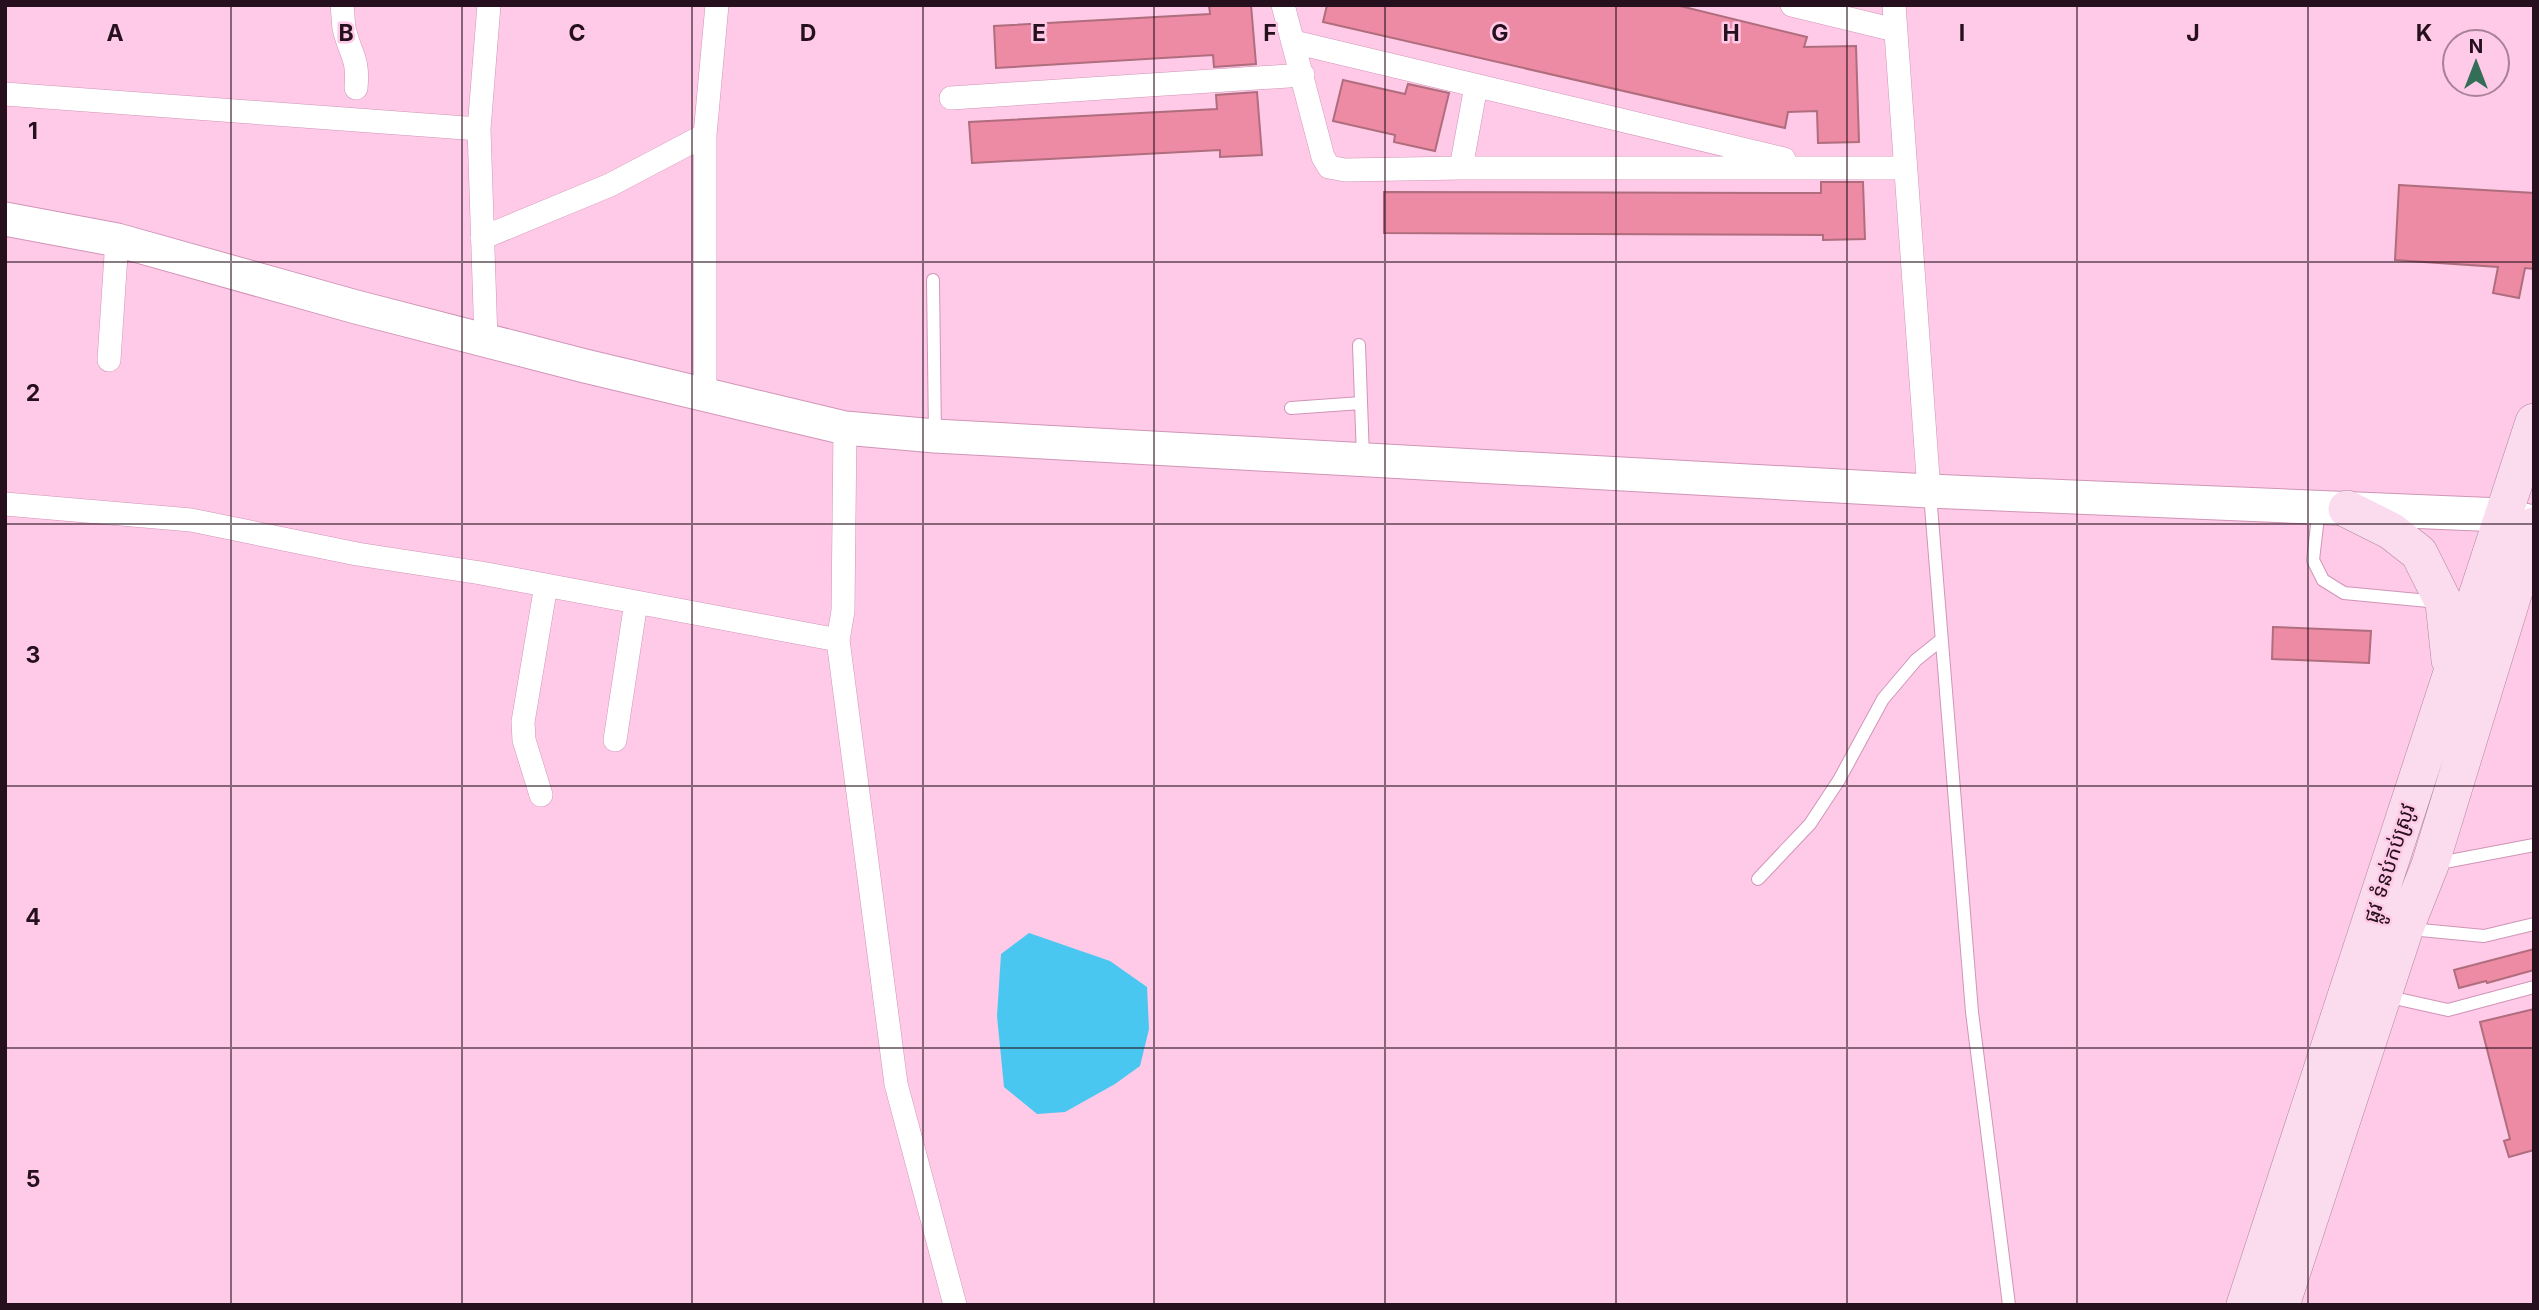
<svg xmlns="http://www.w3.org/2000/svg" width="2539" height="1310" viewBox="0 0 2539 1310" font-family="Inter,'Noto Sans Khmer',sans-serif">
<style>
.water{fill:#49c7f0}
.building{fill:#ee8ba4;stroke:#af6d7e;stroke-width:2}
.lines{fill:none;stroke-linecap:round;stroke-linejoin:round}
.lane-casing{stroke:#d194b7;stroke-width:14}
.street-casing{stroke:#d194b7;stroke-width:24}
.secondary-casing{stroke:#d194b7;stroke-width:35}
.primary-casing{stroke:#b0859d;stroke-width:38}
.lane{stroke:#fff;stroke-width:12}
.street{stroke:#fff;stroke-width:23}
.secondary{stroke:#fff;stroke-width:33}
.primary{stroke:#fbdcee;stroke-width:37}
.grid{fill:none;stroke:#27101e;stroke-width:2;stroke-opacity:0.55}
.labels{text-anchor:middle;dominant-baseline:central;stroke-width:5;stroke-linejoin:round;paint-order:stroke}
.street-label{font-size:21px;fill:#27101e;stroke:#fecae7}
.grid-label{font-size:23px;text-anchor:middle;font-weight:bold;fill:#27101e;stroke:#fecae7;stroke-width:5;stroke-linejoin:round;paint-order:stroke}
</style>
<rect width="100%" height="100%" fill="#fecae7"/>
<!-- water -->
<path class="water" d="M 1029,933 L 1110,961 L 1147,987 L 1149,1029 L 1140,1066 L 1115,1084 L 1065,1112 L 1037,1114 L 1004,1087 L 997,1016 L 1001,954 Z"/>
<!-- building -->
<path class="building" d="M 1209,5 L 1251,5 L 1256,64 L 1214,67 L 1213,55 L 996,68 L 994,26 L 1210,14 Z
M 1327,5 L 1676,5 L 1807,37 L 1804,47 L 1856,46 L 1859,142 L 1818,143 L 1817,111 L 1788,112 L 1785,128 L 1323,22 Z
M 1343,80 L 1405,94 L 1408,84 L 1449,93 L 1435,151 L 1394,142 L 1395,135 L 1333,121 Z
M 1257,92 L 1262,155 L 1220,157 L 1220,150 L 972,163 L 969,122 L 1217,109 L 1216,95 Z
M 1821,182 L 1863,182 L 1865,239 L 1823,240 L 1823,235 L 1384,233 L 1384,192 L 1821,193 Z
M 2399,185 L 2534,193 L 2534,269 L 2525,268 L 2519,298 L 2493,293 L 2498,267 L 2395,260 Z
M 2273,627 L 2371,631 L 2369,663 L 2272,659 Z
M 2534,949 L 2534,970 L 2487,983 L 2486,981 L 2459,988 L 2454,970 Z
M 2534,1009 L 2534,1150 L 2509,1157 L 2504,1141 L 2510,1139 L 2480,1022 Z"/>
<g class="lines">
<defs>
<path id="lane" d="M 933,280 L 935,436
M 1359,345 L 1363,458
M 1291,408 L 1361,403
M 1930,494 L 1972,1012 L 2009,1305
M 2319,508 L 2313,560 L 2323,580 L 2344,593 L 2439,602
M 2434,864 L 2534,845
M 1758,879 L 1810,824 L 1839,780 L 1883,699 L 1916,660 L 1941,640
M 2410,929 L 2484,936 L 2534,924
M 2385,996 L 2448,1010 L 2534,987"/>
<path id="street" d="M 342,5 C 343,13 343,21 344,28 C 350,55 359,57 356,88
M 1283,5 L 1323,157 L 1329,167 L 1345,170 L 1461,168 L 1905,168
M 1792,5 L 1895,30
M 1894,5 L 1929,491
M 1294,42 L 1784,159
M 5,94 L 479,129
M 951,98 L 1303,75
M 1461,168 L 1476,86
M 482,238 L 610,185 L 705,135
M 486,340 L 479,129 L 489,5
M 109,360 L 117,240
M 705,394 L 705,135 L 717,5
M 845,428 L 843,611 L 838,640 L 896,1084 L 955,1305
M 5,504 L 191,520 L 357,554 L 481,573 L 838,640
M 615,740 L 636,602
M 541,795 L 524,740 L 523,722 L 546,585"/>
<path id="secondary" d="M 5,219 L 117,240 L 356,307 L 585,366 L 845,428 L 935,436 L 1929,491 L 2502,515 L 2529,521"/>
<path id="primary" d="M 2347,509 L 2391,531 L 2419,553 L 2444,603 L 2450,660
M 2245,1305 L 2534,422
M 2281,1305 L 2405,928 L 2430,865 L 2534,526"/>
</defs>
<!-- lane casing -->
<use href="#lane" class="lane-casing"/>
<!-- street casing -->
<use href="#street" class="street-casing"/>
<!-- secondary casing -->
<use href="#secondary" class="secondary-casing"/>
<!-- primary casing -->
<use href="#primary" class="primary-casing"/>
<!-- lane -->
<use href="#lane" class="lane"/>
<!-- street -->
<use href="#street" class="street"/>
<!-- secondary -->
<use href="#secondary" class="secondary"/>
<!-- primary -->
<use href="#primary" class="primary"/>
</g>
<!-- grid -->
<path class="grid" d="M 231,5 L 231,1305M 462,5 L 462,1305M 692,5 L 692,1305M 923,5 L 923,1305M 1154,5 L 1154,1305M 1385,5 L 1385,1305M 1616,5 L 1616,1305M 1847,5 L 1847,1305M 2077,5 L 2077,1305M 2308,5 L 2308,1305M 5,262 L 2534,262M 5,524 L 2534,524M 5,786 L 2534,786M 5,1048 L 2534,1048"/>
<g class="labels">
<!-- street labels -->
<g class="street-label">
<text transform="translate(2389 863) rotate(-72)">ផ្លូវ ទំនប់កប់ស្រូវ</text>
</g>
</g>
<g class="grid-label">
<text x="115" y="41">A</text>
<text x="346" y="41">B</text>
<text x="577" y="41">C</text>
<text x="808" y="41">D</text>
<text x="1039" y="41">E</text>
<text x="1270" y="41">F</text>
<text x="1500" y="41">G</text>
<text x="1731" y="41">H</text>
<text x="1962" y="41">I</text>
<text x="2193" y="41">J</text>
<text x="2424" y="41">K</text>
<text x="33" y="139">1</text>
<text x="33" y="401">2</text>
<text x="33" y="663">3</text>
<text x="33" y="925">4</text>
<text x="33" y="1187">5</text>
</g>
<!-- border -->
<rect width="2539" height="1310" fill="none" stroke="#27101e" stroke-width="14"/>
<!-- north arrow -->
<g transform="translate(2476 63)"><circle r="33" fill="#fecae7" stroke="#a88097" stroke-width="2"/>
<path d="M0-5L12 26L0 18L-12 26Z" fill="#356e56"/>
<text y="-10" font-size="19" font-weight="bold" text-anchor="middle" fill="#27101e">N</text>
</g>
</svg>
